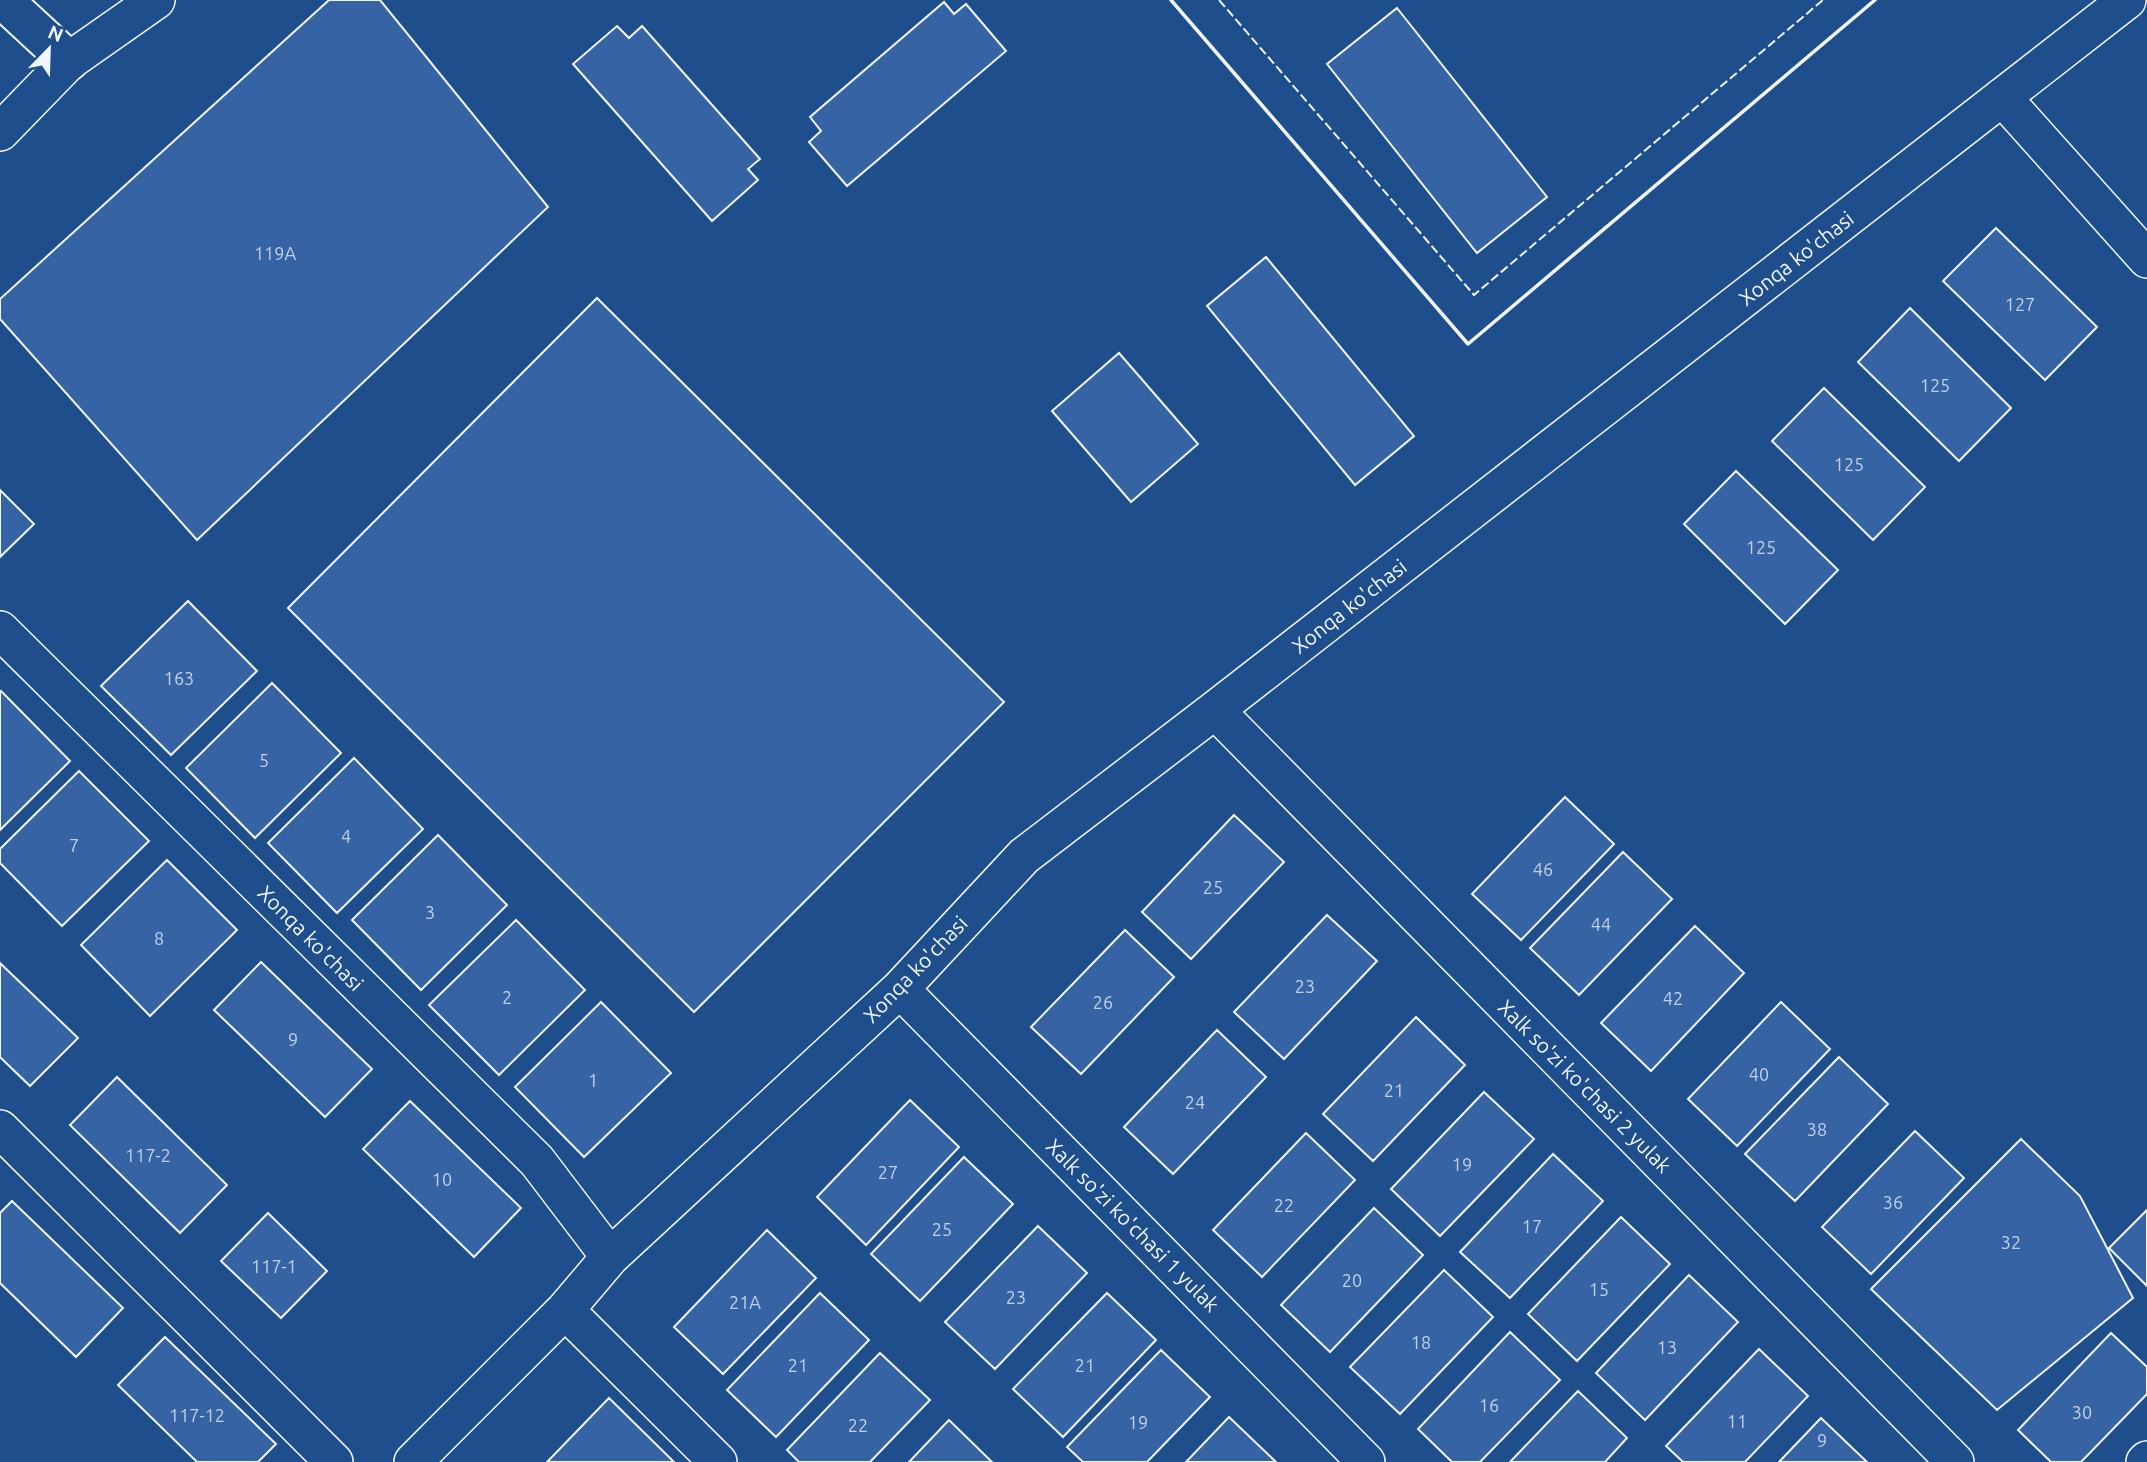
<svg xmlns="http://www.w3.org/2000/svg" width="2147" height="1462" viewBox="0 0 2147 1462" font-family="Ubuntu,sans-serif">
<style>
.building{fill:#3563a3;stroke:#f2f6ff;stroke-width:2}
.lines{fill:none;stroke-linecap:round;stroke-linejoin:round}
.street-casing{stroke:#f2f6ff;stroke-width:40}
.secondary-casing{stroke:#f2f6ff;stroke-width:42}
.street{stroke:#1f4e8c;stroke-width:37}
.secondary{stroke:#1f4e8c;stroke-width:38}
.fence{stroke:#f2f6ff;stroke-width:2;stroke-dasharray:9 3.5;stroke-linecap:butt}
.wall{stroke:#f2f6ff;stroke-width:3.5}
.labels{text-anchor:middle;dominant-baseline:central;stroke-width:5;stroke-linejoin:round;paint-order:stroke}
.number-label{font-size:18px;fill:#c3d1e8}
.street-label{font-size:21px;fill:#f2f6ff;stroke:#1f4e8c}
</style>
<rect width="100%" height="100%" fill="#1f4e8c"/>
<!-- building -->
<path class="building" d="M 329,0 L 380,0 L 548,207 L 197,540 L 0,319 L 0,299 Z
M 944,2 L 954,14 L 966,4 L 1006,51 L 847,186 L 809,142 L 821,131 L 810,117 Z
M 1397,8 L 1547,197 L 1477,253 L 1327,64 Z
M 617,26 L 629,38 L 642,26 L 760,159 L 748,169 L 758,180 L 712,221 L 573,64 Z
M 1996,228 L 2097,327 L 2045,380 L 1943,281 Z
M 1266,257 L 1414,436 L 1355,485 L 1207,306 Z
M 597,298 L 1004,702 L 694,1012 L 288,608 Z
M 1910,308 L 2011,408 L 1959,461 L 1858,362 Z
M 1119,353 L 1198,444 L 1131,502 L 1052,411 Z
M 1824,388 L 1925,487 L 1873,540 L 1772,441 Z
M 1736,471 L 1838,570 L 1785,624 L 1684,524 Z
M 0,490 L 34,524 L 0,557 Z
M 188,601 L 257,671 L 171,755 L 101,686 Z
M 272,683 L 341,753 L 255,838 L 186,768 Z
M 1,691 L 70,761 L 0,830 L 0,692 Z
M 354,758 L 423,829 L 337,913 L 268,843 Z
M 79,771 L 149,841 L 62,926 L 0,863 L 0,849 Z
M 1565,797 L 1614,844 L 1521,940 L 1472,894 Z
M 1234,815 L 1284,862 L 1191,959 L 1142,912 Z
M 438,835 L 507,905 L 421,990 L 352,920 Z
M 1623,852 L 1672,899 L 1579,995 L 1530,948 Z
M 167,860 L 237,930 L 150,1016 L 81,945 Z
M 1327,915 L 1377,961 L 1284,1059 L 1234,1012 Z
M 516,920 L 585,990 L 499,1075 L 429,1005 Z
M 1695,926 L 1744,973 L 1651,1071 L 1601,1023 Z
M 1125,930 L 1174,977 L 1081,1074 L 1031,1027 Z
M 261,962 L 372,1069 L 325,1117 L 214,1010 Z
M 0,963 L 78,1038 L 30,1086 L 0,1057 Z
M 601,1002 L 671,1073 L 584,1157 L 515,1087 Z
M 1781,1002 L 1830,1049 L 1737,1146 L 1688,1099 Z
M 1416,1017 L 1465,1065 L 1373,1161 L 1323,1114 Z
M 1217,1030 L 1266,1077 L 1173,1174 L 1124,1127 Z
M 1839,1057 L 1888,1104 L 1795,1201 L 1745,1154 Z
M 117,1077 L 227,1185 L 180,1233 L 70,1125 Z
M 1484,1092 L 1534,1139 L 1440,1236 L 1391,1189 Z
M 910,1100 L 959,1147 L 866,1245 L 817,1197 Z
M 410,1101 L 521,1208 L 474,1257 L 363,1149 Z
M 1915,1131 L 1964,1178 L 1871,1274 L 1822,1227 Z
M 1306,1133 L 1355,1180 L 1262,1277 L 1213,1230 Z
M 2021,1139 L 2080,1196 L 2133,1298 L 1997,1410 L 1871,1289 Z
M 1553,1154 L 1603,1201 L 1510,1298 L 1460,1252 Z
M 964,1157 L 1013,1204 L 920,1301 L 871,1254 Z
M 12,1201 L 123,1308 L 76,1357 L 0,1283 L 0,1213 Z
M 1374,1208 L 1423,1255 L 1330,1352 L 1281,1305 Z
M 2147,1210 L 2147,1286 L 2109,1248 Z
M 268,1213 L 327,1271 L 281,1318 L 221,1261 Z
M 1621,1217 L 1670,1264 L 1577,1361 L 1528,1314 Z
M 1038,1226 L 1087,1273 L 995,1369 L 945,1322 Z
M 767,1230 L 816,1278 L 723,1374 L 674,1327 Z
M 1444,1270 L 1493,1317 L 1400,1414 L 1350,1367 Z
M 1689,1275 L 1738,1322 L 1645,1420 L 1596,1373 Z
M 820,1293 L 869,1340 L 776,1437 L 727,1390 Z
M 1107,1293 L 1156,1340 L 1063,1437 L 1013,1389 Z
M 1510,1332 L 1560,1380 L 1480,1462 L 1452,1462 L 1418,1429 Z
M 2111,1333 L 2147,1367 L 2147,1394 L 2081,1462 L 2051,1462 L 2018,1430 Z
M 165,1337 L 276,1444 L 258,1462 L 197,1462 L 118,1385 Z
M 1759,1349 L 1808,1396 L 1745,1462 L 1683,1462 L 1666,1446 Z
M 1161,1350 L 1210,1397 L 1147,1462 L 1083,1462 L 1067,1447 Z
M 880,1353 L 930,1400 L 870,1462 L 799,1462 L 787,1450 Z
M 1578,1391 L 1627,1438 L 1605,1462 L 1510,1462 Z
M 609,1398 L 674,1462 L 547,1462 Z
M 1229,1417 L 1276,1462 L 1186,1462 Z
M 1821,1418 L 1867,1462 L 1779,1462 Z
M 949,1420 L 992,1462 L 909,1462 Z"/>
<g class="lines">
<defs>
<path id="street" d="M 2002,97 L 2147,259
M 0,132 L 69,61 L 156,0
M 0,630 L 537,1161 L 610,1257
M 1215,710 L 1955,1462
M 900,989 L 1366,1462
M 0,1129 L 334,1462
M 565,1310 L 718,1462
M 413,1462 L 565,1310 L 610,1257 L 900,989 L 1024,856 L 1215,710 L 2127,0
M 2145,1462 L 2147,1460"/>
<path id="secondary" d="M 3,0 L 69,61"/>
</defs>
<!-- street casing -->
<use href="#street" class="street-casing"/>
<!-- secondary casing -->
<use href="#secondary" class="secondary-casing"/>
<!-- street -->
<use href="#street" class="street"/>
<!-- secondary -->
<use href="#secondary" class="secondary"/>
<!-- fence -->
<path class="fence" d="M 1219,0 L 1474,295 L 1823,0"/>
<!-- wall -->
<path class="wall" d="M 1171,0 L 1468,344 L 1875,0"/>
</g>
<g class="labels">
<!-- number labels -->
<g class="number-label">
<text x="275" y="253">119A</text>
<text x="2020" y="304">127</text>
<text x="1935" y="385">125</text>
<text x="1849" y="464">125</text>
<text x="1761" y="547">125</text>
<text x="179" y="678">163</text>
<text x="264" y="760">5</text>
<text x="346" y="836">4</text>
<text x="74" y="845">7</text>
<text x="1543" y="869">46</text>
<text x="1213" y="887">25</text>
<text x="430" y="912">3</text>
<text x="1601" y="924">44</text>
<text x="159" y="938">8</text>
<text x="1305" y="986">23</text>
<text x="507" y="997">2</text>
<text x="1673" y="998">42</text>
<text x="1103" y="1002">26</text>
<text x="293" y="1039">9</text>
<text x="1759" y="1074">40</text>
<text x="593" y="1080">1</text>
<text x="1394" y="1090">21</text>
<text x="1195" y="1102">24</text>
<text x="1817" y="1129">38</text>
<text x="148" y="1155">117-2</text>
<text x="1462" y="1164">19</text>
<text x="888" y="1172">27</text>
<text x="442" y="1179">10</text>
<text x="1893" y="1202">36</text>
<text x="1284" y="1205">22</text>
<text x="1532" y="1226">17</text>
<text x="942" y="1229">25</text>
<text x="2011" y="1242">32</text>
<text x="274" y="1266">117-1</text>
<text x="1352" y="1280">20</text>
<text x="1599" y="1289">15</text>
<text x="1016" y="1297">23</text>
<text x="745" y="1302">21A</text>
<text x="1421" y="1342">18</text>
<text x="1667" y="1347">13</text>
<text x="798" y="1365">21</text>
<text x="1085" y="1365">21</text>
<text x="1489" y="1405">16</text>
<text x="2082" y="1412">30</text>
<text x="197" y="1415">117-12</text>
<text x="1737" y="1421">11</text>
<text x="1138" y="1422">19</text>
<text x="858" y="1425">22</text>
<text x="1822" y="1440">9</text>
</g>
<!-- street labels -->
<g class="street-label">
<text transform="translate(1796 258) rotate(-38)">Xonqa ko'chasi</text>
<text transform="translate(1349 606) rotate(-38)">Xonqa ko'chasi</text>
<text transform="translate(311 938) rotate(45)">Xonqa ko'chasi</text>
<text transform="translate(915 969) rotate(-46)">Xonqa ko'chasi</text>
<text transform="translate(1585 1086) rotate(45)">Xalk so'zi ko'chasi 2 yulak</text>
<text transform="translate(1133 1225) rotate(45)">Xalk so'zi ko'chasi 1 yulak</text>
</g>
</g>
<!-- north arrow -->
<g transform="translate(49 49) rotate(23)" stroke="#1f4e8c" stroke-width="5" paint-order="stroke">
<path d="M0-5L12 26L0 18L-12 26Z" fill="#f2f6ff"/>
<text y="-10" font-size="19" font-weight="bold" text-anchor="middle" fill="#f2f6ff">N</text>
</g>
</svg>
